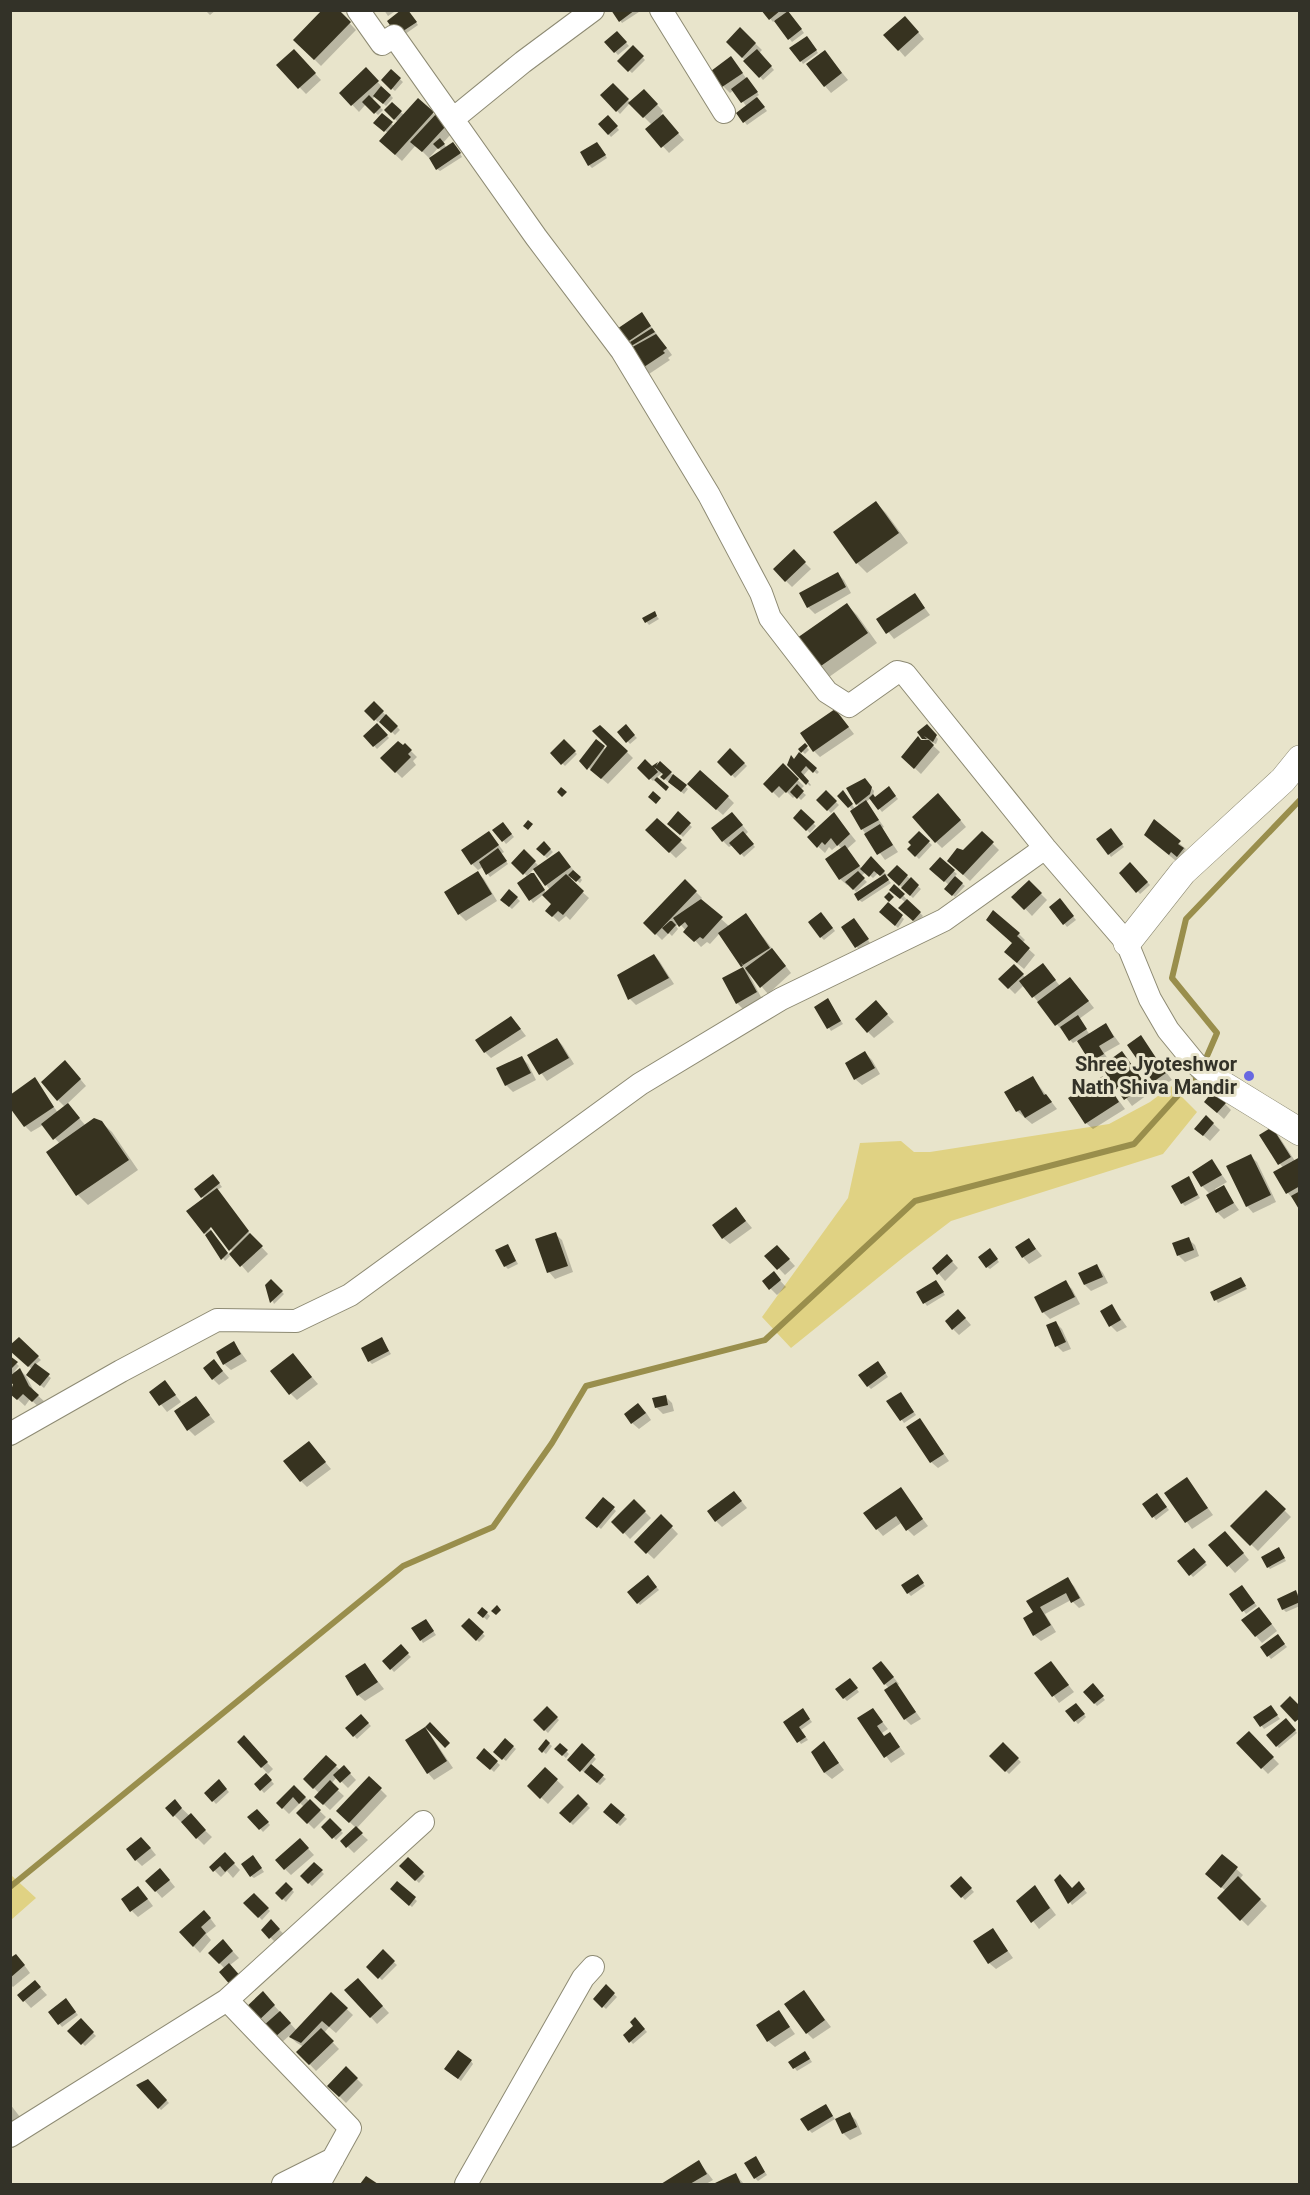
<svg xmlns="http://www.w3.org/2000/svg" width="1310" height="2195" viewBox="0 0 1310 2195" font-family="Roboto,sans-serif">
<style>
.green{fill:#e0d283}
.shadow{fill:#0003}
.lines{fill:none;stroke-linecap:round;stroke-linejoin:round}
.stream{stroke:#998e4c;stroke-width:6}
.building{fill:#373320}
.minor-casing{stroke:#8d8a73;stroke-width:24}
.tertiary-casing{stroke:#8d8a73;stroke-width:28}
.minor{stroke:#fff;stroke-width:22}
.tertiary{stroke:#fff;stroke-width:27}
.poi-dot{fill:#6868e1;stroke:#e8e4cb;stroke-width:2}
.labels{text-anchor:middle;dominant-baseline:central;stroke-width:6;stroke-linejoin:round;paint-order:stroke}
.poi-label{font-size:20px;font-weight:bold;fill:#333228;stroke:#e8e4cb;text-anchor:end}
</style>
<rect width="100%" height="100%" fill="#e8e4cb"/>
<!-- green -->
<path class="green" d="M 1171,1086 L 1197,1112 L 1163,1154 L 951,1221 L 905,1256 L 791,1348 L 762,1317 L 848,1198 L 860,1143 L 901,1141 L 914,1152 L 930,1152 L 1109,1124 L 1150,1102 Z
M 11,1875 L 36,1898 L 11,1920 L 10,1920 Z"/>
<!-- shadow -->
<path class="shadow" d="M 205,10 L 216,10 L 210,15 Z
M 337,10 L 356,30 L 321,66 L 295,40 Z
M 384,10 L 397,10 L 388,16 Z
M 407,10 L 418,25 L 401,37 Z
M 613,10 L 642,10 L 622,23 Z
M 763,10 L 787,10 L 804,33 L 792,42 L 775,20 L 773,22 Z
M 911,24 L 924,39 L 905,57 L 899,50 Z
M 740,29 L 762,50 L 759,53 L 774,70 L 763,80 L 728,42 Z
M 617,33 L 629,46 L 618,55 L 606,42 Z
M 810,40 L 818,53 L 803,64 L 801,61 Z
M 633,47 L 645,60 L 632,73 L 619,61 Z
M 294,51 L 321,80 L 306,94 L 278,65 Z
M 825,52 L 848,80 L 831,93 L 825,86 Z
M 731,58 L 759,95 L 756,97 L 767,111 L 747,125 L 738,113 L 747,107 L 734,90 L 730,93 L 723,86 L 713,71 Z
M 366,70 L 393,98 L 386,106 L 375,96 L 372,100 L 383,110 L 378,115 L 366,104 L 359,112 L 341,93 Z
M 391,71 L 403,82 L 395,91 L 383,80 Z
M 613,85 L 631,103 L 644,91 L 663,111 L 661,114 L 684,140 L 669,153 L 647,129 L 652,125 L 630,103 L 620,114 L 602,95 Z
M 418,100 L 436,116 L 451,134 L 443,143 L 447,148 L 456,146 L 462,157 L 440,171 L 437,169 L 442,151 L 438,148 L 429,158 L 416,145 L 402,161 L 387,147 L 388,133 L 375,123 L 382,115 L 394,126 L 398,122 L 386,110 L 392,104 L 404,115 Z
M 608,117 L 619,130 L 611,137 L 600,124 Z
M 600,146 L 607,158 L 592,168 L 589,165 Z
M 642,314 L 672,355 L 668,358 L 670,360 L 646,376 L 621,346 Z
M 876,503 L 886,513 L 908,543 L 867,573 L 857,563 Z
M 794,552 L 811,569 L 792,587 L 775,570 Z
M 837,573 L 844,580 L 851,593 L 815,614 L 808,607 L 801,594 Z
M 915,595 L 930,615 L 894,639 L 878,619 Z
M 847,605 L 857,615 L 877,643 L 829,677 L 819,667 Z
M 654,613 L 659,619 L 649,625 L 644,619 Z
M 374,703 L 400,730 L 395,735 L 380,720 L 378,722 L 366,711 Z
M 841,717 L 854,734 L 820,757 L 814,751 Z
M 377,725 L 389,738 L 377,749 L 365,736 Z
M 926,726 L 938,739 L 936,744 L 928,741 L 940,752 L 921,774 L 903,757 L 920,741 L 927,742 L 923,738 Z
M 626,727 L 637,738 L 630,744 L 619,732 Z
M 564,741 L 577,754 L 565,766 L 552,753 Z
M 596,741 L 606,750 L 627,752 L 633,758 L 608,784 L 581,761 Z
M 405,745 L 417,757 L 413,761 L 416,765 L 402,778 L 382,758 Z
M 805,745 L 809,750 L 805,754 L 800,749 Z
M 730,750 L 747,766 L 735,778 L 719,762 Z
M 800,754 L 819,772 L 817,774 L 810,768 L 803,776 L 811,785 L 810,786 L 789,765 L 792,760 L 790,756 L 794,761 Z
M 660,763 L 688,789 L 684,794 L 665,779 L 663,777 L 665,774 L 662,773 L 656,778 L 670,792 L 655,779 L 653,781 L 639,768 L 652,768 L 655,766 L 656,768 Z
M 783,766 L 804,786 L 800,790 L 806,795 L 801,800 L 796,795 L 793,798 L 786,791 L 779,798 L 765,784 Z
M 865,780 L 874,791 L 873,796 L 876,799 L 889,788 L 898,799 L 882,812 L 871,798 L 866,802 L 884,827 L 882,828 L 898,852 L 885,860 L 862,829 L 853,811 L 839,796 L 846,795 L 855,809 L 859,807 L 857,804 Z
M 696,791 L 728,797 L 734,803 L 723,815 Z
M 826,792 L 839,805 L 831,813 L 818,800 Z
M 945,801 L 966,827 L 942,848 L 936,842 Z
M 801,811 L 816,826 L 810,833 L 795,818 Z
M 678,814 L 692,827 L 683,837 L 669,823 Z
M 657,820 L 687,848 L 676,858 L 647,830 Z
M 738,820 L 748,832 L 745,835 L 755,847 L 744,857 L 733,845 L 729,847 L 723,841 Z
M 840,821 L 856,841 L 847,849 L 862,869 L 871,859 L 887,875 L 885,876 L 891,883 L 862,902 L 859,900 L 883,877 L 878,873 L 873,878 L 866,872 L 861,876 L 867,882 L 856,892 L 849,884 L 847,885 L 840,879 L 827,860 L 842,849 L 838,845 L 832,850 L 829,847 L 825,853 L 809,838 Z
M 1154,822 L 1186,849 L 1184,851 L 1189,856 L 1184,862 L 1178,857 L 1176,861 L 1153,842 Z
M 505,826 L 514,837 L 506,844 L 495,830 Z
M 489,832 L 504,852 L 501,854 L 508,864 L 490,877 L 483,867 L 478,870 L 472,864 Z
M 919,833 L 932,845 L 919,859 L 909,849 Z
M 982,833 L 999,850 L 970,881 L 956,868 L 964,852 Z
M 1113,833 L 1124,847 L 1111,857 L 1109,854 Z
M 544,843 L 553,852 L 547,858 L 538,849 Z
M 524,851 L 538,865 L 527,876 L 513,863 Z
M 559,853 L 582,880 L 580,883 L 573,877 L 569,880 L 589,898 L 570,920 L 566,916 L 559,922 L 547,911 L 554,904 L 544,894 L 533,903 L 519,883 L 536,877 L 546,893 L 550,890 L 535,870 Z
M 940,859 L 957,874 L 954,877 L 965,886 L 955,897 L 946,889 L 949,885 L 931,869 Z
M 1130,864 L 1150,885 L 1140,894 L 1121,873 Z
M 897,867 L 921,889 L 913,898 L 889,875 Z
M 478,873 L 484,879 L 497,901 L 466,921 L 459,914 L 447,892 Z
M 685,881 L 702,898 L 700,900 L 730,927 L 746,915 L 791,973 L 768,994 L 750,973 L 749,974 L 762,999 L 743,1009 L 737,1003 L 724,979 L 745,969 L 720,933 L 710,944 L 707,942 L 701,947 L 679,923 L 676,926 L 678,929 L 672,936 L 669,933 L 662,940 L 645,923 Z
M 1029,882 L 1047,900 L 1032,916 L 1014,897 Z
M 894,886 L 923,916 L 916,923 L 900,908 L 905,902 L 891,890 Z
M 510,891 L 520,901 L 512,909 L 502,900 Z
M 1062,903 L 1076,920 L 1067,927 L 1051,907 Z
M 888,904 L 904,919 L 898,928 L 881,912 Z
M 824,916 L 835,931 L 824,940 L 821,937 Z
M 857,923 L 870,943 L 859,950 L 857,947 Z
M 994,926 L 1019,934 L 1025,940 L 1022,943 L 1035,955 L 1024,969 L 1012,959 L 1014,944 Z
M 654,955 L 660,962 L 674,984 L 636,1005 L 630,999 Z
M 1014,966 L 1026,978 L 1049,972 L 1060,986 L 1076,985 L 1094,1008 L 1079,1019 L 1090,1035 L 1106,1025 L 1120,1044 L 1104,1053 L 1110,1062 L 1122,1053 L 1151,1092 L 1132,1106 L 1102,1065 L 1098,1068 L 1092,1061 L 1078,1040 L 1073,1043 L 1070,1040 L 1024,985 L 1015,994 L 1000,979 Z
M 830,1003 L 843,1024 L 831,1031 L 816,1007 Z
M 882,1009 L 894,1022 L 874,1038 L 868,1032 Z
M 517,1024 L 526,1036 L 491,1058 L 485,1052 Z
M 1140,1037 L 1172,1080 L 1160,1087 L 1154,1081 Z
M 557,1039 L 563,1046 L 574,1064 L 547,1081 L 529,1056 Z
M 865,1053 L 872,1060 L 880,1074 L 862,1085 L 855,1079 Z
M 521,1057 L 528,1064 L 536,1080 L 513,1092 L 506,1085 Z
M 71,1068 L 86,1086 L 67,1104 L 86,1126 L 101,1122 L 112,1132 L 138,1170 L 88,1205 L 78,1195 L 48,1152 L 60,1144 L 43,1125 L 31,1132 L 25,1126 L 35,1079 L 58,1113 L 65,1107 L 58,1100 Z
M 1033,1078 L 1057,1109 L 1032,1124 L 1017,1111 Z
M 1102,1078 L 1125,1109 L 1093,1129 L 1086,1123 Z
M 1225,1104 L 1231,1110 L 1224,1119 L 1212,1108 Z
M 1206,1117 L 1220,1130 L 1210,1141 L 1196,1129 Z
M 1272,1129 L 1278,1135 L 1295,1161 L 1300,1158 L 1300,1208 L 1288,1193 L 1283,1168 L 1261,1135 Z
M 1250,1156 L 1257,1162 L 1276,1202 L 1253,1213 L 1247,1206 Z
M 1212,1161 L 1227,1182 L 1215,1189 L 1216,1191 L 1223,1187 L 1239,1210 L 1224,1219 L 1217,1212 L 1208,1196 L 1211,1195 L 1202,1186 Z
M 216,1179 L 222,1187 L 217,1190 L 254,1239 L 268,1254 L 248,1273 L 232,1254 L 225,1261 L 205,1233 L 197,1211 L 230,1256 L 233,1252 L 196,1204 L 204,1199 L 196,1190 Z
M 1191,1181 L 1200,1198 L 1185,1206 L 1182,1203 Z
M 736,1209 L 752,1228 L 730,1244 L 723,1238 Z
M 555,1234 L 562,1240 L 573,1272 L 555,1279 L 549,1272 Z
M 1188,1239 L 1195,1245 L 1199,1256 L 1185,1262 L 1179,1256 L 1174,1244 Z
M 1029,1240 L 1042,1256 L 1029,1264 L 1023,1257 Z
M 508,1245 L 518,1264 L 508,1269 L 505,1266 Z
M 783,1253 L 795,1266 L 785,1275 L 767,1256 Z
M 992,1253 L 999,1262 L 990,1269 L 987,1267 Z
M 947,1256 L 958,1268 L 945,1281 L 934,1268 Z
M 1097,1266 L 1103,1273 L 1108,1283 L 1091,1291 L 1085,1285 Z
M 773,1273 L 786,1287 L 777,1295 L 764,1282 Z
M 1241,1279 L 1247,1289 L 1218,1303 L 1216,1300 Z
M 271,1281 L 284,1294 L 274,1304 L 266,1286 Z
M 1065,1282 L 1072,1289 L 1080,1304 L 1050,1319 L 1043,1312 L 1036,1297 Z
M 939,1285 L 945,1295 L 927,1306 L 918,1293 Z
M 1112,1306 L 1127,1327 L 1117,1332 L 1111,1326 Z
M 965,1318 L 971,1325 L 959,1335 L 953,1329 Z
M 1055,1322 L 1062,1329 L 1071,1349 L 1063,1352 L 1057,1346 Z
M 19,1339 L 41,1360 L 35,1365 L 51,1378 L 44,1388 L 30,1377 L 32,1369 L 10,1350 Z
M 382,1339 L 391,1354 L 372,1364 L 369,1361 Z
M 234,1343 L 247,1361 L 231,1370 L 224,1364 Z
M 293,1355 L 318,1384 L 297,1400 L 291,1394 Z
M 10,1358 L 19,1366 L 14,1372 L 20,1370 L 26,1376 L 35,1393 L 45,1402 L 40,1408 L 30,1399 L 25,1406 L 10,1392 L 10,1389 L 14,1385 L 10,1374 Z
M 214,1361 L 229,1378 L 219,1385 L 213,1379 Z
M 881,1366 L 888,1377 L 871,1389 L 868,1386 Z
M 165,1382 L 181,1402 L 167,1412 L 151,1392 Z
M 665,1396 L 672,1403 L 674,1411 L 663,1414 L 656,1407 Z
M 903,1396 L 916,1415 L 904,1423 L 889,1402 Z
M 196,1398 L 215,1422 L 195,1436 L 189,1430 Z
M 645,1411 L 651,1420 L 639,1429 L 632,1423 Z
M 920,1420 L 949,1461 L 938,1468 L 931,1462 Z
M 309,1443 L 331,1469 L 307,1487 L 301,1481 Z
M 1187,1479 L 1213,1515 L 1192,1529 L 1166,1493 Z
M 900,1489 L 928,1526 L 914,1536 L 901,1523 L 883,1536 L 877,1529 Z
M 734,1492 L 747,1508 L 722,1527 L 716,1521 Z
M 1266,1492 L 1291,1517 L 1258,1551 L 1232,1526 Z
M 1159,1498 L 1169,1510 L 1156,1520 L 1144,1505 Z
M 603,1499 L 616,1511 L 601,1529 L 587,1517 Z
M 634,1501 L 651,1518 L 630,1539 L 614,1522 Z
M 661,1516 L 678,1534 L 654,1559 L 636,1542 Z
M 1232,1539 L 1249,1560 L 1235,1573 L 1210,1545 Z
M 1279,1549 L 1286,1561 L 1270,1569 L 1268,1567 Z
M 1194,1550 L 1207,1565 L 1193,1577 L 1179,1562 Z
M 920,1579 L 925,1586 L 911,1596 L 908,1593 Z
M 1067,1579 L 1074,1586 L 1085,1605 L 1079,1608 L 1071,1600 L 1045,1614 L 1056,1632 L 1041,1641 L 1034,1635 L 1035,1613 L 1029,1602 Z
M 650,1580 L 659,1590 L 640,1605 L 638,1603 Z
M 1244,1589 L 1257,1606 L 1246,1614 L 1231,1594 Z
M 1296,1592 L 1300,1596 L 1300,1606 L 1286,1612 L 1283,1609 Z
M 483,1609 L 490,1616 L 487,1620 L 479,1613 Z
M 1265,1615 L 1277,1631 L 1262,1643 L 1256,1636 Z
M 469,1620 L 485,1636 L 479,1642 L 463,1626 Z
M 428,1623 L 436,1635 L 423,1643 L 421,1640 Z
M 1280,1639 L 1287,1647 L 1271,1659 L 1262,1648 Z
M 401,1647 L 411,1657 L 394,1672 L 384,1661 Z
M 881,1662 L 899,1684 L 897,1686 L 921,1719 L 911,1725 L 905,1719 L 889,1688 L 885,1684 Z
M 1051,1663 L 1074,1692 L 1059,1703 L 1037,1673 Z
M 365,1665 L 384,1689 L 365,1701 L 358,1695 Z
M 852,1683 L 859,1692 L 847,1701 L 844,1698 Z
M 1093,1685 L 1105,1700 L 1097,1706 L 1085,1692 Z
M 547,1708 L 559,1720 L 548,1733 L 535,1720 Z
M 1079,1708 L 1086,1717 L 1078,1724 L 1068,1712 Z
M 873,1710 L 888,1729 L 882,1733 L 885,1737 L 890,1734 L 905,1754 L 891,1763 L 859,1719 Z
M 1273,1710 L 1280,1719 L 1264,1729 L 1255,1717 Z
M 805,1713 L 812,1722 L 801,1730 L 808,1740 L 801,1744 L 785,1722 Z
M 361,1716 L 371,1726 L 357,1739 L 347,1728 Z
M 1289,1723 L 1297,1733 L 1279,1748 L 1268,1736 Z
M 424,1729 L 430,1734 L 453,1768 L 434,1780 L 428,1773 L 407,1740 Z
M 1249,1733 L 1279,1764 L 1268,1774 L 1238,1743 Z
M 244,1738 L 273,1769 L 268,1774 L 239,1742 Z
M 505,1740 L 516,1749 L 506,1761 L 495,1752 Z
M 546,1741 L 552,1746 L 546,1754 L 540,1749 Z
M 824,1743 L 844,1770 L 832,1779 L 825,1773 L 813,1752 Z
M 1003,1744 L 1021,1762 L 1009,1774 L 991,1756 Z
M 560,1745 L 569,1754 L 566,1758 L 556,1749 Z
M 582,1745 L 596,1759 L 590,1766 L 606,1779 L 600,1785 L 569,1760 Z
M 484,1750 L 500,1765 L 494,1772 L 478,1757 Z
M 326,1757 L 340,1770 L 344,1767 L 356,1780 L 348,1788 L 337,1777 L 331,1784 L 344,1796 L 330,1810 L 316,1797 L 319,1793 L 305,1779 Z
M 545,1769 L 564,1787 L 548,1804 L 529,1786 Z
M 266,1775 L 274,1784 L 264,1793 L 256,1784 Z
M 369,1778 L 387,1796 L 356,1829 L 368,1840 L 354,1853 L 342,1841 L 356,1828 L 338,1811 Z
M 219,1781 L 229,1792 L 216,1804 L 206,1793 Z
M 294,1787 L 326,1817 L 314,1829 L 298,1813 L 304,1807 L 300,1803 L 289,1814 L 278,1803 Z
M 578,1796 L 590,1808 L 573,1825 L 561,1813 Z
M 175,1802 L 212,1837 L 204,1845 L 167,1808 Z
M 611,1805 L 627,1819 L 620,1826 L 605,1812 Z
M 257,1811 L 270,1825 L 263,1832 L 250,1817 Z
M 330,1820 L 343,1833 L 336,1840 L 323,1827 Z
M 300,1840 L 314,1855 L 291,1875 L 285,1869 Z
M 148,1845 L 156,1855 L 142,1866 L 136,1860 Z
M 225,1854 L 240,1870 L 233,1878 L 227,1871 L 221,1877 L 211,1867 Z
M 1222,1856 L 1243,1875 L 1239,1880 L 1267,1906 L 1248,1926 L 1219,1898 L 1226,1891 L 1213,1880 Z
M 408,1859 L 425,1876 L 419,1883 L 401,1866 Z
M 256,1860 L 264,1872 L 254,1878 L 251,1876 Z
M 314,1864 L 324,1874 L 312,1886 L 302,1876 Z
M 166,1876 L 175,1887 L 162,1898 L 147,1881 Z
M 961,1878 L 974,1892 L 965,1900 L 952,1886 Z
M 1056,1880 L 1072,1890 L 1081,1886 L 1087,1893 L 1072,1905 Z
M 397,1883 L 417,1901 L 412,1907 L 392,1889 Z
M 286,1884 L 294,1892 L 286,1902 L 277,1893 Z
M 1035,1887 L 1056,1915 L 1039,1929 L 1018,1901 Z
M 144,1894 L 153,1906 L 138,1917 L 132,1911 Z
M 254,1895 L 270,1911 L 262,1920 L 245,1903 Z
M 210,1918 L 216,1926 L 206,1934 L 211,1940 L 200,1953 L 181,1932 Z
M 271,1922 L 286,1936 L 277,1944 L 263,1930 Z
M 993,1930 L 1013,1958 L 996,1969 L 989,1963 Z
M 223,1941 L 239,1958 L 225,1969 L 210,1953 Z
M 383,1952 L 397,1965 L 382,1980 L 368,1967 Z
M 10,1960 L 22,1962 L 30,1973 L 13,1987 L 10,1984 Z
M 35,1982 L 47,1995 L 31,2008 L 19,1995 Z
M 364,1986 L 389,2013 L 377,2024 L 346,1990 Z
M 606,1987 L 617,1997 L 606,2009 L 595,1999 Z
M 804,1992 L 831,2027 L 813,2039 L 807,2033 Z
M 263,1993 L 297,2031 L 331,1994 L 353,2015 L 336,2033 L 329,2027 L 324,2033 L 339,2049 L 316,2071 L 298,2052 L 304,2047 L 297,2043 L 289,2036 L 281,2043 L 245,2010 Z
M 68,2003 L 78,2015 L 62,2027 L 50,2012 Z
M 779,2012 L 795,2034 L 775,2047 L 768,2041 Z
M 635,2019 L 647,2032 L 633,2044 L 625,2035 L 635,2026 Z
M 81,2021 L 96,2036 L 85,2046 L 70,2031 Z
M 808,2056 L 812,2062 L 797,2071 L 790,2062 Z
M 471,2061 L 473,2064 L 461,2081 L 449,2072 Z
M 346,2068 L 363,2085 L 346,2103 L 329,2086 Z
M 148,2081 L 169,2103 L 161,2110 L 139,2085 Z
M 10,2104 L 20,2117 L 10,2124 Z
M 826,2106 L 835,2119 L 812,2133 L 809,2130 Z
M 849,2114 L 856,2120 L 862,2134 L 850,2140 L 843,2133 Z
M 758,2161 L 767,2175 L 758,2181 L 755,2178 Z
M 699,2162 L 713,2180 L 706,2184 L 664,2184 Z
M 735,2174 L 744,2184 L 717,2184 Z"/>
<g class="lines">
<!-- stream -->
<path class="stream" d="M 1204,1063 L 1217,1033 L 1172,978 L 1186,919 L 1300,800
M 10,1887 L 403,1566 L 493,1527 L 552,1443 L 586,1386 L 765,1340 L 915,1201 L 1134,1144 L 1199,1072"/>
</g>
<!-- building -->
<path class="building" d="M 322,10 L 339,10 L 351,22 L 314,60 L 293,40 Z
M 401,10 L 408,10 L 417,22 L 397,35 L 387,21 Z
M 611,10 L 635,10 L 619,22 Z
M 761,10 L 781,10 L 769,20 Z
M 788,11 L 802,29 L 788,40 L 774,21 Z
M 905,16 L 919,32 L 898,51 L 883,35 Z
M 740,27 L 756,43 L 742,58 L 726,42 Z
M 617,31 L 627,42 L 614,53 L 604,42 Z
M 807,36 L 817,50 L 800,62 L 789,48 Z
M 633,45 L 644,56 L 628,72 L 617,61 Z
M 294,49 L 316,73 L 298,89 L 276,65 Z
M 757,49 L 772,66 L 759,78 L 743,61 Z
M 825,50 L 842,73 L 824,87 L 806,64 Z
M 731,56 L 743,73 L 722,87 L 711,71 Z
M 366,67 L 379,81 L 351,106 L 339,93 Z
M 391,69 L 401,78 L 391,90 L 381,80 Z
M 747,77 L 758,92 L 741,103 L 731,89 Z
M 613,83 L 629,99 L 616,112 L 600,95 Z
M 381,86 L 391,95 L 383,104 L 373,96 Z
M 644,89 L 658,104 L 643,118 L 628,103 Z
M 369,95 L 381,107 L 374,114 L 362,102 Z
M 757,97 L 765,107 L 743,123 L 736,113 Z
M 418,98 L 434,112 L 395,155 L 379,141 Z
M 392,102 L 402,111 L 394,120 L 384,110 Z
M 382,113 L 393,122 L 384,132 L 373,123 Z
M 437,113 L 445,127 L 422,152 L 410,142 Z
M 663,114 L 679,133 L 661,148 L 645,129 Z
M 608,115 L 618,126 L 608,135 L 598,124 Z
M 440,138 L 445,144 L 438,149 L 433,144 Z
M 453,142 L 461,153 L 436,170 L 429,158 Z
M 597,142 L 606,155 L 588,166 L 580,152 Z
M 642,312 L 651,326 L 620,347 L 611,333 Z
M 652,328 L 655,332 L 626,349 L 624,346 Z
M 656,334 L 667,348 L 663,351 L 665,353 L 638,371 L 627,350 Z
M 876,501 L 899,533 L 856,564 L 833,532 Z
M 794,549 L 806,562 L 785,582 L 773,569 Z
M 838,572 L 846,587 L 807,608 L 799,593 Z
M 915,593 L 925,608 L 886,634 L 876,619 Z
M 847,603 L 868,633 L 818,668 L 797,638 Z
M 655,611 L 657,616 L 645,623 L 642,618 Z
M 374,701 L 384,711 L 374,721 L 364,711 Z
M 835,709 L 849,727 L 813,752 L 800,733 Z
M 386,714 L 398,726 L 391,733 L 379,722 Z
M 377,723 L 388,735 L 373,747 L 363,736 Z
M 626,724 L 635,735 L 626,743 L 617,732 Z
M 927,724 L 937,735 L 933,742 L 924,736 L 927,739 L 922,739 L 917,732 Z
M 600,725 L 628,751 L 601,779 L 590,770 L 607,746 L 592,731 Z
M 918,736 L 921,740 L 929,740 L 934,745 L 914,769 L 901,757 Z
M 564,739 L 576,751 L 561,765 L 550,753 Z
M 596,739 L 605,746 L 587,770 L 579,761 Z
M 398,741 L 403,745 L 405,743 L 412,750 L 408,754 L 411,757 L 395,773 L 380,758 Z
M 805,743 L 808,746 L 801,753 L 798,749 Z
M 730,748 L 745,763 L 731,776 L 717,762 Z
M 799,752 L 817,768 L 813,773 L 806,766 L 801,772 L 809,781 L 806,785 L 787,765 L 791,755 L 794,759 Z
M 645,759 L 652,766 L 658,762 L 656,766 L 660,761 L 672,772 L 664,780 L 660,777 L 663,774 L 654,767 L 658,772 L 649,780 L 637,768 Z
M 783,763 L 799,779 L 786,793 L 779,786 L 772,793 L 763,784 Z
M 700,770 L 729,796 L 716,810 L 687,784 Z
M 673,774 L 687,785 L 681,792 L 668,782 Z
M 657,777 L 669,787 L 666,791 L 654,780 Z
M 865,778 L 872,787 L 870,794 L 856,805 L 846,788 Z
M 797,784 L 804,791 L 797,799 L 790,792 Z
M 889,786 L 896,796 L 878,810 L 869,798 L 873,794 L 875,797 Z
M 561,787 L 567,792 L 562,797 L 557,792 Z
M 826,790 L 837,801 L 827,811 L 816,800 Z
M 843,790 L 853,804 L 848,808 L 837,796 Z
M 653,791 L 661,798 L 656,804 L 648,797 Z
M 938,793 L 961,820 L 935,843 L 912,817 Z
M 866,800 L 879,820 L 861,830 L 850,811 Z
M 801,809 L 815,822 L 806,831 L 793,818 Z
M 678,811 L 691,823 L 680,835 L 667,824 Z
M 732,812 L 743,825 L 722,842 L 711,828 Z
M 834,812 L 850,834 L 837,846 L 831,838 L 825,845 L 822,842 L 817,848 L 807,837 Z
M 657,818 L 682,840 L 669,853 L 645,830 Z
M 1154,819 L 1181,841 L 1178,844 L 1184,848 L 1177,857 L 1171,852 L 1169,855 L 1144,835 Z
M 528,820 L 533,824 L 528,830 L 523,826 Z
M 503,822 L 512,834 L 502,842 L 492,830 Z
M 880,824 L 893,845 L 877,855 L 864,834 Z
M 1111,828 L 1123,844 L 1108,855 L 1096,839 Z
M 489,831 L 499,845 L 471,865 L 461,850 Z
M 743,831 L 754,844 L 740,855 L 729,843 Z
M 919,831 L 930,841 L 915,857 L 907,849 L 911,845 L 908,842 Z
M 982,831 L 994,842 L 963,875 L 947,861 L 957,848 L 963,850 Z
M 544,841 L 551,849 L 544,856 L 536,849 Z
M 845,845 L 860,866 L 839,880 L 825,859 Z
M 498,848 L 507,861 L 486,875 L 479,862 Z
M 524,849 L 536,861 L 523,875 L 511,863 Z
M 559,851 L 571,867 L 545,886 L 533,869 Z
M 871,856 L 885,871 L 880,876 L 874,871 L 869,877 L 860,869 Z
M 940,857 L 955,870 L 944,882 L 929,869 Z
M 1130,862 L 1148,882 L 1136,893 L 1119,873 Z
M 897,865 L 908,875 L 899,886 L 887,875 Z
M 573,870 L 581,877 L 576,882 L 568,875 Z
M 478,871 L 492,894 L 458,915 L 444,892 Z
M 858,871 L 865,878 L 853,890 L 845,882 Z
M 531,873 L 534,873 L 545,890 L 529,901 L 517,883 Z
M 566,874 L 584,891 L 563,915 L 558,911 L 552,917 L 545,911 L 551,904 L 542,895 Z
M 885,874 L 889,880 L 858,901 L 854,894 Z
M 955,876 L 963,883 L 952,896 L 944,889 Z
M 911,877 L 919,885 L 910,896 L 901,888 Z
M 685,879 L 697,891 L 655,935 L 643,923 Z
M 1029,880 L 1042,893 L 1024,910 L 1011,897 Z
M 894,884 L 905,894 L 900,899 L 889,890 Z
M 509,889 L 518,897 L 509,907 L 500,900 Z
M 889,892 L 894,897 L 889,902 L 884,897 Z
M 1060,898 L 1074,916 L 1063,925 L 1049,907 Z
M 701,899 L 723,917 L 703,939 L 700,937 L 694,942 L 683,932 L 688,926 L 685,922 L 679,927 L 673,918 Z
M 907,899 L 921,912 L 913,921 L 898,908 Z
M 888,902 L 903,915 L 895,926 L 879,912 Z
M 993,910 L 1020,933 L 1017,936 L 1030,948 L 1017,963 L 1004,952 L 1012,943 L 986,920 Z
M 821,912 L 833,928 L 820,938 L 808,922 Z
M 746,913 L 770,948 L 743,965 L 741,962 L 743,966 L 741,967 L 718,933 Z
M 854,918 L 869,939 L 855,948 L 841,927 Z
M 670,921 L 672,921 L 676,925 L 668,934 L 662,928 Z
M 772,948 L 786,966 L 760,988 L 745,968 Z
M 654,954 L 669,978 L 628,1000 L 617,975 Z
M 1043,963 L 1056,980 L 1032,998 L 1019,981 Z
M 1014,964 L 1024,974 L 1008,989 L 998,979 Z
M 743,967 L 757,992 L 736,1004 L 722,978 Z
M 1070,977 L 1089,1001 L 1055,1026 L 1037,1002 Z
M 828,998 L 841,1021 L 827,1029 L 814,1007 Z
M 876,1000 L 888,1014 L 867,1033 L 855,1019 Z
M 1078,1015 L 1087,1029 L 1069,1041 L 1060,1027 Z
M 511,1016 L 521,1029 L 484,1053 L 475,1040 Z
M 1106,1023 L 1114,1037 L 1099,1046 L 1104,1054 L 1090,1062 L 1077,1041 Z
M 1141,1035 L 1166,1073 L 1153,1082 L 1127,1045 Z
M 557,1038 L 569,1058 L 539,1075 L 527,1055 Z
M 865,1051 L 875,1068 L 854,1080 L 845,1063 Z
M 1122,1051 L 1146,1085 L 1124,1100 L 1101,1066 Z
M 522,1056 L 531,1073 L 505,1086 L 496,1068 Z
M 65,1060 L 81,1079 L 57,1101 L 41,1082 Z
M 1033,1076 L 1044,1095 L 1046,1094 L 1052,1102 L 1025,1118 L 1020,1110 L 1016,1112 L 1004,1092 Z
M 1103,1076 L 1119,1102 L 1085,1124 L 1068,1098 Z
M 35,1077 L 54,1107 L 24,1127 L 10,1108 L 10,1095 Z
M 1212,1092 L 1226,1103 L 1217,1113 L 1204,1102 Z
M 68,1103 L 80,1118 L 53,1140 L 41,1124 Z
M 1206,1115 L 1214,1123 L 1203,1136 L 1194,1129 Z
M 94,1118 L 102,1121 L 129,1160 L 76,1196 L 46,1152 Z
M 1272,1127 L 1291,1157 L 1278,1165 L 1259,1135 Z
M 1251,1154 L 1271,1195 L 1246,1207 L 1226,1166 Z
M 1300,1157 L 1300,1186 L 1286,1194 L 1273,1172 Z
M 1212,1159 L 1222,1175 L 1201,1187 L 1192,1172 Z
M 213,1174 L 220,1183 L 201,1198 L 194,1189 Z
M 1189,1176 L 1198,1195 L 1181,1204 L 1171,1186 Z
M 1224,1185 L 1234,1203 L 1216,1213 L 1206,1195 Z
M 217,1188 L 249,1231 L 229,1251 L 211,1227 L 204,1234 L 186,1211 Z
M 1300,1191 L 1300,1211 L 1291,1196 Z
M 736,1207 L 746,1221 L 722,1239 L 712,1225 Z
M 211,1230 L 228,1253 L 221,1260 L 205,1235 Z
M 556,1232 L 568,1266 L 547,1273 L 535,1239 Z
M 250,1233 L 263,1246 L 240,1267 L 229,1254 Z
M 1189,1237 L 1194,1250 L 1177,1256 L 1172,1243 Z
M 1029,1238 L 1036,1249 L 1022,1258 L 1015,1247 Z
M 508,1244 L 516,1261 L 504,1267 L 495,1250 Z
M 777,1245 L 790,1259 L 777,1270 L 764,1256 Z
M 990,1248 L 998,1259 L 986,1268 L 978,1257 Z
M 947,1254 L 953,1261 L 937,1275 L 932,1268 Z
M 1097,1264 L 1103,1277 L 1084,1285 L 1078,1273 Z
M 774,1271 L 781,1280 L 769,1290 L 762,1281 Z
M 1241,1277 L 1246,1286 L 1214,1301 L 1210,1292 Z
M 271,1279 L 283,1291 L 270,1303 L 265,1285 Z
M 936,1280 L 944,1292 L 923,1304 L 916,1292 Z
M 1066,1280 L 1075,1297 L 1042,1313 L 1034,1297 Z
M 1112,1304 L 1121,1320 L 1109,1327 L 1100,1311 Z
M 958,1309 L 966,1318 L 952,1330 L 945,1321 Z
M 1056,1321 L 1066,1342 L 1055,1347 L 1046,1325 Z
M 19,1337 L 39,1356 L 28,1367 L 10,1351 L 10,1345 Z
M 382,1337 L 389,1351 L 368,1362 L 361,1348 Z
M 234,1341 L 241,1354 L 223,1365 L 216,1352 Z
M 293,1353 L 312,1377 L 289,1395 L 270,1371 Z
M 10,1356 L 18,1362 L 10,1370 Z
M 214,1359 L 223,1371 L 212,1380 L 203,1368 Z
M 878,1361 L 886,1373 L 867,1387 L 858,1375 Z
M 35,1363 L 50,1374 L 40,1386 L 26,1375 Z
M 20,1368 L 29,1386 L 39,1395 L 32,1402 L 23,1394 L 17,1400 L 10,1394 L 13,1384 L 10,1383 L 10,1376 Z
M 165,1380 L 176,1395 L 159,1406 L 149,1392 Z
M 901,1392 L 914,1412 L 900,1421 L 886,1401 Z
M 666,1395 L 668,1405 L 655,1408 L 652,1398 Z
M 196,1396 L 210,1415 L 187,1431 L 174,1411 Z
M 638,1403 L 646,1413 L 631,1424 L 624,1414 Z
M 920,1418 L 944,1454 L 930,1463 L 906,1427 Z
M 309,1441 L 326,1462 L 300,1482 L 283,1461 Z
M 1187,1477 L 1208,1508 L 1185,1523 L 1164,1493 Z
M 901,1487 L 923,1519 L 906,1531 L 896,1516 L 876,1530 L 863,1513 Z
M 1266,1490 L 1286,1509 L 1250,1546 L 1230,1526 Z
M 734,1491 L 742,1501 L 715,1522 L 707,1511 Z
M 1157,1493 L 1167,1507 L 1152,1518 L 1142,1504 Z
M 603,1497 L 615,1507 L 597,1528 L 585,1518 Z
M 634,1499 L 646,1511 L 623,1534 L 611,1522 Z
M 661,1514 L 673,1526 L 646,1554 L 634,1542 Z
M 1225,1531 L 1244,1553 L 1227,1567 L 1208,1545 Z
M 1279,1547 L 1285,1558 L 1267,1568 L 1261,1557 Z
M 1194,1548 L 1206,1562 L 1189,1576 L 1177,1561 Z
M 918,1574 L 924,1583 L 907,1594 L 901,1585 Z
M 648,1575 L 657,1587 L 637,1604 L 627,1592 Z
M 1068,1577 L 1080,1598 L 1071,1603 L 1066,1593 L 1040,1607 L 1051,1625 L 1033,1636 L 1023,1618 L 1033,1612 L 1026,1601 Z
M 1242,1585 L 1255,1603 L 1242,1612 L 1229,1594 Z
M 1296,1590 L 1300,1602 L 1282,1610 L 1277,1599 Z
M 497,1605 L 501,1610 L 496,1615 L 491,1611 Z
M 482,1607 L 488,1612 L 483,1618 L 477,1613 Z
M 1259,1607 L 1272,1624 L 1255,1637 L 1241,1620 Z
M 469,1618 L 484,1632 L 476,1641 L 461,1626 Z
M 426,1619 L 434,1631 L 420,1641 L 411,1628 Z
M 1278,1634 L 1285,1644 L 1267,1657 L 1260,1647 Z
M 401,1644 L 409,1653 L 390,1670 L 382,1661 Z
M 881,1661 L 894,1677 L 884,1685 L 872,1668 Z
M 1051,1661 L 1069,1685 L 1052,1697 L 1034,1673 Z
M 365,1663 L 378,1682 L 357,1696 L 345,1676 Z
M 850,1678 L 858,1688 L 843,1699 L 835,1689 Z
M 896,1682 L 916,1712 L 904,1720 L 884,1690 Z
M 1093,1683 L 1104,1696 L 1094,1704 L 1083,1692 Z
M 1290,1696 L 1300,1706 L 1300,1718 L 1295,1722 L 1280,1706 Z
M 1076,1703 L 1085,1714 L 1074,1722 L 1065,1711 Z
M 1271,1705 L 1278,1715 L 1260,1727 L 1253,1717 Z
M 547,1706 L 558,1717 L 544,1731 L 533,1720 Z
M 803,1708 L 810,1719 L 799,1727 L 806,1737 L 797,1743 L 783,1722 Z
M 873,1708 L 883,1722 L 877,1726 L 884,1736 L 890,1732 L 900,1747 L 884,1758 L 857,1718 Z
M 361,1714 L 369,1723 L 353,1737 L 345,1728 Z
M 1286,1718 L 1296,1730 L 1276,1747 L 1266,1735 Z
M 430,1722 L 450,1743 L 445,1748 L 425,1727 Z
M 425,1727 L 447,1761 L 427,1774 L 405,1740 Z
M 1249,1731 L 1274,1757 L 1261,1769 L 1236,1743 Z
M 244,1735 L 268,1762 L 261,1768 L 237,1742 Z
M 505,1738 L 514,1746 L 502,1760 L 493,1752 Z
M 546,1739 L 550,1743 L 542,1753 L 538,1749 Z
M 824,1741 L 839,1763 L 824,1773 L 811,1752 Z
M 1003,1742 L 1019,1758 L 1005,1772 L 989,1756 Z
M 560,1743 L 568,1750 L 562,1756 L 554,1749 Z
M 582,1743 L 595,1755 L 580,1772 L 567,1760 Z
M 484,1748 L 498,1761 L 490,1770 L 476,1758 Z
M 326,1755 L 337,1765 L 313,1789 L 303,1779 Z
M 591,1764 L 604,1775 L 597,1783 L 584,1772 Z
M 344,1765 L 351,1773 L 340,1783 L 333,1775 Z
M 545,1767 L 558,1779 L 540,1799 L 527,1786 Z
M 266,1773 L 272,1780 L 260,1791 L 254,1784 Z
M 369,1776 L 382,1788 L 349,1823 L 336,1811 Z
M 219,1779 L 227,1789 L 212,1802 L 204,1793 Z
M 330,1780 L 339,1789 L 323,1805 L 314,1797 Z
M 294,1785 L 306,1797 L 299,1804 L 293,1797 L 282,1809 L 276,1803 Z
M 578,1794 L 588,1804 L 570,1823 L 559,1813 Z
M 175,1799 L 182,1808 L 173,1817 L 165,1808 Z
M 310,1799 L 321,1810 L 307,1824 L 296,1813 Z
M 611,1803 L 625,1815 L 617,1824 L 603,1812 Z
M 257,1809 L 269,1822 L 259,1830 L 247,1817 Z
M 191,1813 L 206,1830 L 196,1839 L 181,1822 Z
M 330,1818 L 342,1830 L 332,1839 L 321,1827 Z
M 356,1826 L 363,1833 L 346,1848 L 340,1841 Z
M 141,1837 L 151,1848 L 135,1861 L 126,1849 Z
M 300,1838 L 309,1848 L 284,1870 L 275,1860 Z
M 225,1852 L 235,1863 L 225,1872 L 220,1866 L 213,1872 L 209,1867 Z
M 1222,1854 L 1238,1867 L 1221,1888 L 1205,1874 Z
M 253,1855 L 262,1868 L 250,1877 L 241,1864 Z
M 408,1857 L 424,1872 L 415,1881 L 399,1866 Z
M 314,1862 L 323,1870 L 308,1884 L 300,1876 Z
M 160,1868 L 170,1880 L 155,1892 L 145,1881 Z
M 1060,1874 L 1072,1888 L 1079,1881 L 1085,1889 L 1068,1904 L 1054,1880 Z
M 961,1876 L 972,1888 L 961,1898 L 950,1886 Z
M 1238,1876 L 1261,1899 L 1240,1921 L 1217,1898 Z
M 397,1881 L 416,1897 L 409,1906 L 390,1889 Z
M 286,1882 L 293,1889 L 282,1900 L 275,1893 Z
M 1035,1885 L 1050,1908 L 1031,1923 L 1016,1901 Z
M 138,1886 L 148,1899 L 130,1912 L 121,1899 Z
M 254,1893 L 269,1908 L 258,1918 L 243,1903 Z
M 204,1910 L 211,1918 L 201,1927 L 206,1933 L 193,1947 L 179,1932 Z
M 271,1919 L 280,1929 L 269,1939 L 261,1930 Z
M 993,1928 L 1008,1951 L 988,1964 L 973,1941 Z
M 223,1939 L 233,1951 L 219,1964 L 208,1953 Z
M 383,1949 L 395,1961 L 378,1979 L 366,1967 Z
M 16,1954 L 25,1965 L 10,1978 L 10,1958 Z
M 229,1963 L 242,1978 L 232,1987 L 219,1972 Z
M 358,1978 L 383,2006 L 370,2018 L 344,1990 Z
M 35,1980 L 41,1987 L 23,2002 L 17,1995 Z
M 606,1984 L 615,1993 L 602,2008 L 593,1999 Z
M 804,1990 L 825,2020 L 806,2034 L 784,2004 Z
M 263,1991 L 275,2005 L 256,2023 L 243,2010 Z
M 331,1992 L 348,2008 L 329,2027 L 322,2021 L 301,2043 L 289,2037 Z
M 66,1998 L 76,2012 L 58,2025 L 48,2012 Z
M 779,2010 L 790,2027 L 767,2042 L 756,2025 Z
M 280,2011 L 291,2023 L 274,2038 L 263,2026 Z
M 635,2017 L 645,2029 L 629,2043 L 623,2035 L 633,2026 L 630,2022 Z
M 81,2018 L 94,2032 L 81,2045 L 67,2031 Z
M 321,2028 L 334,2041 L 309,2065 L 296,2052 Z
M 458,2050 L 472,2060 L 458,2079 L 444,2069 Z
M 805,2051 L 810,2059 L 793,2069 L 788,2062 Z
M 346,2066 L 358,2078 L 339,2097 L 327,2086 Z
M 148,2079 L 167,2100 L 158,2109 L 136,2085 Z
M 826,2104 L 833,2116 L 808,2131 L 800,2119 Z
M 850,2112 L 857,2127 L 842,2134 L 835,2119 Z
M 756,2156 L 765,2172 L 754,2179 L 744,2163 Z
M 699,2160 L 707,2174 L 690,2184 L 661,2184 Z
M 736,2173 L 741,2184 L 716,2184 L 715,2183 Z
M 366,2176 L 378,2184 L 360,2184 Z"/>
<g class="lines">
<defs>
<path id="minor" d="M 358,10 L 382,44 L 394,36 L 536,237 L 622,351 L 709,495 L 761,593 L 770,618 L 827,692 L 849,706 L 897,672 L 905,674 L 1045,848 L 1127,943 L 1150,999 L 1168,1030 L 1195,1063 L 1212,1078
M 661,10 L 724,112
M 453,119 L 523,62 L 593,10
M 10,1434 L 121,1371 L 217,1320 L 296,1321 L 350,1295 L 640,1084 L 781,999 L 944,920 L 1045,848
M 227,2000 L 350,2128 L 319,2184
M 10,2136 L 227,2000 L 423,1822
M 283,2184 L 333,2159
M 466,2184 L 583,1978 L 593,1967"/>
<path id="tertiary" d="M 1127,943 L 1183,872 L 1283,780 L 1300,759
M 1212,1078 L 1300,1132"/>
</defs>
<!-- minor casing -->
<use href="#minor" class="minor-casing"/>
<!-- tertiary casing -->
<use href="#tertiary" class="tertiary-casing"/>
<!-- minor -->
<use href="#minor" class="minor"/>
<!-- tertiary -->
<use href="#tertiary" class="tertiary"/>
</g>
<!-- markers -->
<circle class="poi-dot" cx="1249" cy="1076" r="6"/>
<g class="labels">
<!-- poi labels -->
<g class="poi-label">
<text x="1237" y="1064">Shree Jyoteshwor<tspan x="1237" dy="23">Nath Shiva Mandir</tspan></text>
</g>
</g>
<!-- border -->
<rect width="1310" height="2195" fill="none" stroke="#333228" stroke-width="24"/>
</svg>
